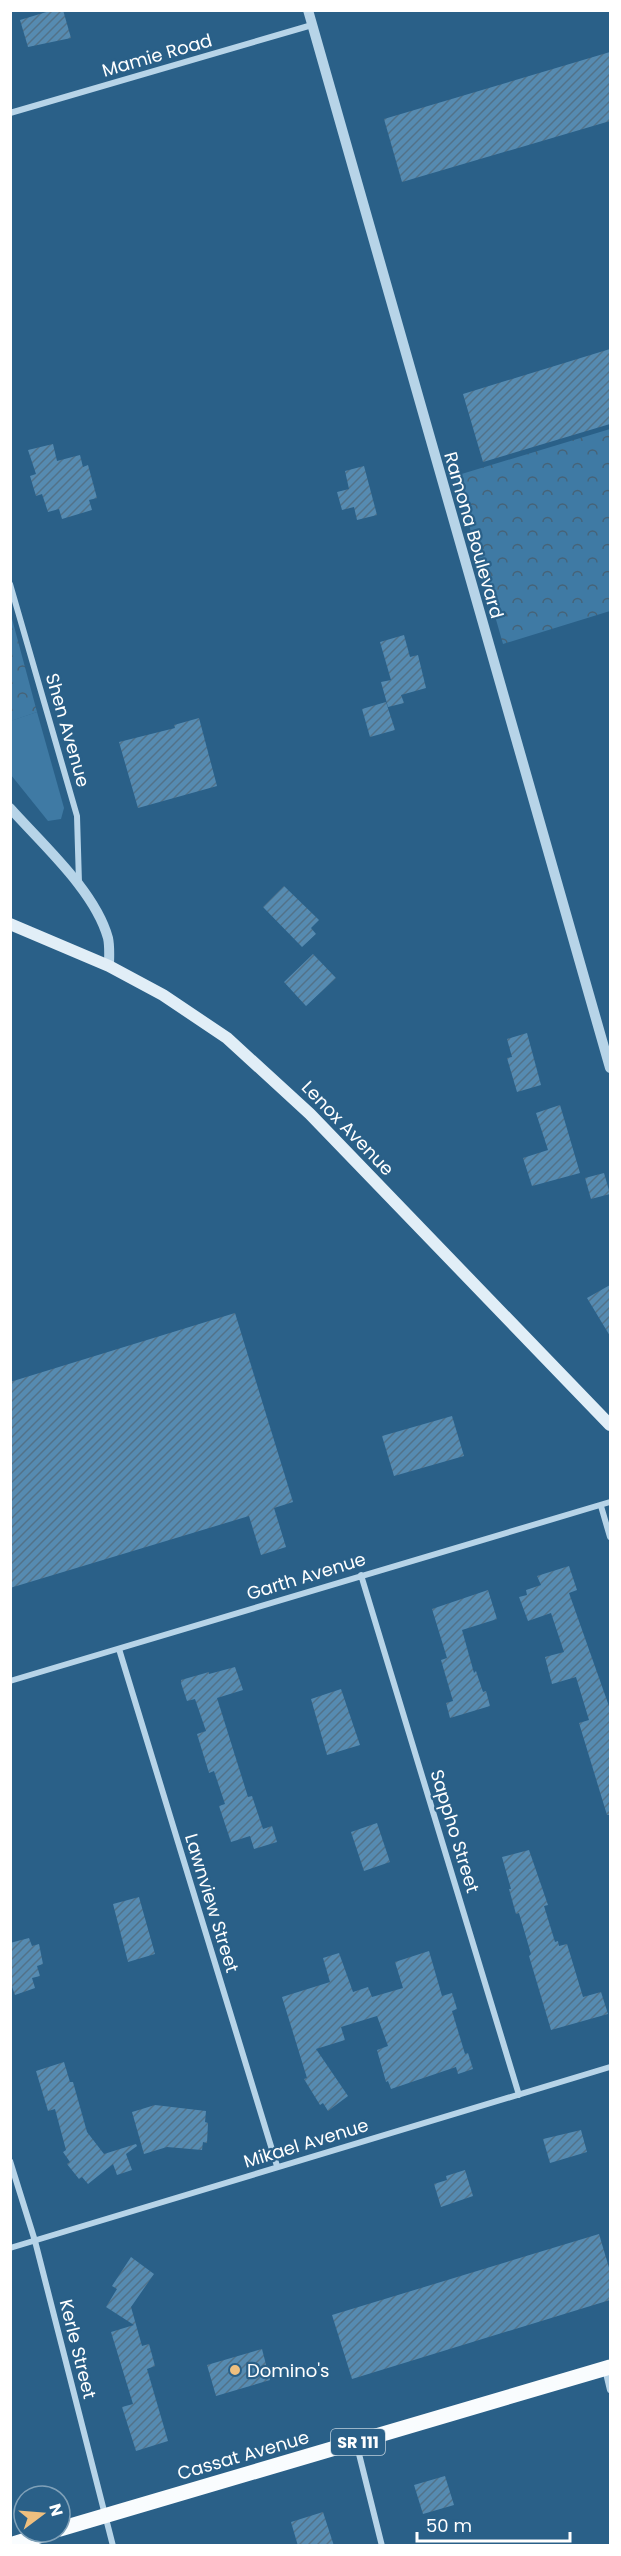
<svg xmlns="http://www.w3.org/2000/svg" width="621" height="2556" viewBox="0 0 621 2556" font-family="Poppins,sans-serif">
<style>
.grass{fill:#3f7aa4}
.forest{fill:url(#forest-crowns)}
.building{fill:url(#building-hatch)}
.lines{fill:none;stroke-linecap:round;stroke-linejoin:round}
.minor{stroke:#b7d4e8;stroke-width:6}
.tertiary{stroke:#b7d4e8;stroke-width:10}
.secondary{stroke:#e1eef7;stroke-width:12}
.primary{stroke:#f9fcfe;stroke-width:15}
.poi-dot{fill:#eebf7f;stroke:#2a6088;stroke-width:2}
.labels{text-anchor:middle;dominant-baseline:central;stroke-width:4.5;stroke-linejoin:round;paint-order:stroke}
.shield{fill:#2a6088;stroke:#bfcfdb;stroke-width:1.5}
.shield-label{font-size:16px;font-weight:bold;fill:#fff}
.street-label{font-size:18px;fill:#fff;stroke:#2a6088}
.poi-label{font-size:18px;fill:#fff;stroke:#2a6088;text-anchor:start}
</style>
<defs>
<pattern id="forest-crowns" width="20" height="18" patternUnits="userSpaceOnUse" patternTransform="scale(1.5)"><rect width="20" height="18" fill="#3f7aa4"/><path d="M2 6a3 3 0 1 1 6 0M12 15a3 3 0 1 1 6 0" fill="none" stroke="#466378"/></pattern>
<pattern id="building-hatch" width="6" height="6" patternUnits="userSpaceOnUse" patternTransform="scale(1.5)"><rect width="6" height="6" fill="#568bb1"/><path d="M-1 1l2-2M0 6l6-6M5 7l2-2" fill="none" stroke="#527289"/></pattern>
</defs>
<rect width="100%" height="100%" fill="#2a6088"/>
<!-- grass -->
<path class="grass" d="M 37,712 L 64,808 L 61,819 L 48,821 L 11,775 L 10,721 Z"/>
<!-- forest -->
<path class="forest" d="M 610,429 L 610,611 L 503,644 L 455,476 Z
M 11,615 L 37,712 L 11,721 L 10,721 Z"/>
<!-- building -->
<path class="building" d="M 53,10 L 63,10 L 71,38 L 28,47 L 20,20 Z
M 610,52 L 610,121 L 402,182 L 384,119 Z
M 610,349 L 610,424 L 483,462 L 463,394 Z
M 53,444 L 57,461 L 80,455 L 83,467 L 88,465 L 97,498 L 89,500 L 92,510 L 62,519 L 59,509 L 48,512 L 42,494 L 36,496 L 30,476 L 36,474 L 28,450 Z
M 364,466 L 377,515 L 357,520 L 354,507 L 342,510 L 337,492 L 349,489 L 345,471 Z
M 404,635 L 410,657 L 418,655 L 426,688 L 401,695 L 404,703 L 388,707 L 381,682 L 391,680 L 380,642 Z
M 386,702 L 395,730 L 370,737 L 362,709 Z
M 199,718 L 217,786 L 138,808 L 119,742 L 175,728 L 174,725 Z
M 284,886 L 319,920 L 311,928 L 316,934 L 302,947 L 263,907 Z
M 313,954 L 336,978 L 306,1006 L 284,982 Z
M 527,1033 L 541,1085 L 517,1092 L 507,1058 L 512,1057 L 507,1039 Z
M 560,1105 L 580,1173 L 532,1186 L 523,1158 L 548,1150 L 536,1113 Z
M 604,1173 L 610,1194 L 591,1199 L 585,1178 Z
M 610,1285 L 610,1336 L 587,1298 Z
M 235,1313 L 293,1502 L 274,1508 L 286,1547 L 261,1555 L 249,1516 L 10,1588 L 10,1382 Z
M 452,1416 L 464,1456 L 394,1476 L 382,1436 Z
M 569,1566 L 577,1590 L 569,1593 L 610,1709 L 610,1815 L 607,1815 L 579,1723 L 589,1720 L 576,1677 L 552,1684 L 545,1657 L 564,1652 L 551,1613 L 528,1621 L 519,1597 L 527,1595 L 526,1590 L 541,1585 L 537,1576 Z
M 488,1590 L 497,1619 L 462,1630 L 474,1673 L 476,1671 L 483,1692 L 486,1691 L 490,1706 L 450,1718 L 446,1703 L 453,1701 L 441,1660 L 447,1658 L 432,1609 Z
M 235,1667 L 243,1690 L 217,1698 L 248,1797 L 252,1796 L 263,1829 L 272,1826 L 277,1842 L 254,1849 L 250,1836 L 231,1842 L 219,1806 L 225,1804 L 214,1771 L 209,1773 L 197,1734 L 206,1731 L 195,1699 L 187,1701 L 181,1683 L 181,1680 L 209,1672 L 209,1674 Z
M 341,1689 L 360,1745 L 327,1755 L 311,1699 Z
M 377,1823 L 390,1862 L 364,1871 L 351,1832 Z
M 529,1850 L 548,1905 L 544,1906 L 555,1942 L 558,1941 L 559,1946 L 567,1944 L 583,1997 L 601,1992 L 608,2014 L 551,2030 L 529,1956 L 531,1954 L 519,1913 L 516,1914 L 509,1889 L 511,1889 L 502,1857 Z
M 139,1897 L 155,1954 L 128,1962 L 113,1904 Z
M 29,1938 L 32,1946 L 39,1944 L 43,1964 L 37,1966 L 40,1976 L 32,1978 L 35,1988 L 15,1995 L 10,1981 L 10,1943 Z
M 429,1951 L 442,1996 L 452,1993 L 457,2009 L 452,2011 L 465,2054 L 468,2053 L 473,2069 L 458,2074 L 456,2067 L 391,2089 L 388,2081 L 386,2082 L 377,2050 L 388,2046 L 377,2016 L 341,2027 L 345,2040 L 316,2049 L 348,2096 L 328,2111 L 323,2103 L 320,2105 L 304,2079 L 307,2078 L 282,1997 L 330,1982 L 323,1958 L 339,1953 L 353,1992 L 368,1987 L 372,1997 L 403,1988 L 395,1962 Z
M 64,2062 L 70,2082 L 73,2082 L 87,2132 L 104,2154 L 136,2144 L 137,2146 L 126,2154 L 132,2170 L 117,2175 L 113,2164 L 88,2184 L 82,2177 L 79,2179 L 67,2164 L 70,2162 L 63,2152 L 66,2150 L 55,2109 L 48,2111 L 36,2071 Z
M 155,2105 L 206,2111 L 205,2122 L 208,2123 L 207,2143 L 203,2142 L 202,2150 L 167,2147 L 144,2154 L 132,2112 Z
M 581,2130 L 587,2152 L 550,2163 L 543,2139 Z
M 465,2170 L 473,2196 L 441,2207 L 434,2184 L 447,2180 L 446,2176 Z
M 599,2234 L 610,2271 L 610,2300 L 352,2379 L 332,2315 Z
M 131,2257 L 154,2274 L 131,2307 L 142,2346 L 149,2344 L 155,2366 L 147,2369 L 168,2441 L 136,2451 L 122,2407 L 133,2404 L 111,2332 L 134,2325 L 106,2307 L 117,2289 L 112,2286 Z
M 262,2349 L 270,2380 L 216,2396 L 207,2365 Z
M 445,2476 L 454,2505 L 423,2514 L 414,2485 Z
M 323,2512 L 334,2546 L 298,2546 L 291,2522 Z"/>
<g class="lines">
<!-- minor -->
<path class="minor" d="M 10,113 L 312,25
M 10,584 L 77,816 L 79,883
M 601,1506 L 610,1537
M 361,1575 L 519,2095
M 119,1649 L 277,2166
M 10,1681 L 610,1502
M 10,2161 L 35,2241 L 113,2546
M 10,2248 L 610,2067
M 605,2369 L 610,2390
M 356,2442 L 382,2546"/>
<!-- tertiary -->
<path class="tertiary" d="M 308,10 L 610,1068
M 10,808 C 43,845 95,891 108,938 C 110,947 109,958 109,966"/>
<!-- secondary -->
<path class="secondary" d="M 10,924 L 109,966 L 163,995 L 227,1038 L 310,1114 L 610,1425"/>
<!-- primary -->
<path class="primary" d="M 60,2529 L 610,2367
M 10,2545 L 52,2532"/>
</g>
<!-- markers -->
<circle class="poi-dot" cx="235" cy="2370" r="6"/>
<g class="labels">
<!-- shield labels -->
<rect class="shield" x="331" y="2429" width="54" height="26" rx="4.5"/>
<g class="shield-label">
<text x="358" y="2442">SR 111</text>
</g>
<!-- street labels -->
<g class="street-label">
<text transform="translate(157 55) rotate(-16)">Mamie Road</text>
<text transform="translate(474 535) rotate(74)">Ramona Boulevard</text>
<text transform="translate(68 730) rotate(74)">Shen Avenue</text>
<text transform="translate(348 1128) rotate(46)">Lenox Avenue</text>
<text transform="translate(306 1576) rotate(-17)">Garth Avenue</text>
<text transform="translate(455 1831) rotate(73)">Sappho Street</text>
<text transform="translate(212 1903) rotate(73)">Lawnview Street</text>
<text transform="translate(306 2143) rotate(-17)">Mikael Avenue</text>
<text transform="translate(78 2349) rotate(76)">Kerle Street</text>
<text transform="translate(243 2455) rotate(-16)">Cassat Avenue</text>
</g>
<!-- poi labels -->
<g class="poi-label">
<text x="247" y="2370">Domino's</text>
</g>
</g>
<!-- border -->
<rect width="621" height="2556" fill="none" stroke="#ffffff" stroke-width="24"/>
<!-- north arrow -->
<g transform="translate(42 2514) rotate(74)"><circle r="28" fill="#2a6088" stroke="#7fa0b8" stroke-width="1.5"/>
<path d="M0-4.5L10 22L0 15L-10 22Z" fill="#eebf7f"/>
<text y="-9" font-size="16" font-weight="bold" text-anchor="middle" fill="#ffffff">N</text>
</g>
<!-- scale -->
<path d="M417 2532v9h153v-9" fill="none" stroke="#ffffff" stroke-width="3"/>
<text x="426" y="2532" font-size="18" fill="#ffffff" stroke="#2a6088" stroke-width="4.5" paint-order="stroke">50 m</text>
</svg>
